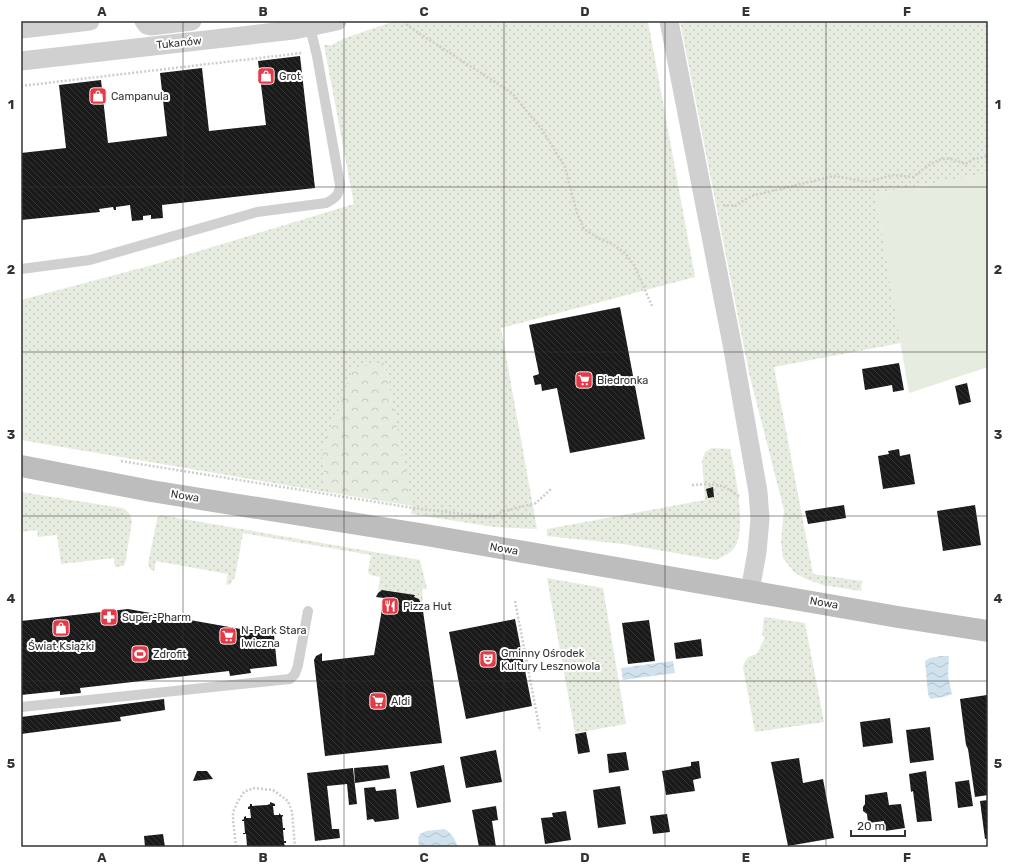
<svg xmlns="http://www.w3.org/2000/svg" width="1009" height="868" viewBox="0 0 1009 868" font-family="Rubik,sans-serif">
<style>
.grass{fill:url(#grass-dots)}
.forest{fill:url(#forest-crowns)}
.pitch{fill:#e6ecdf}
.water{fill:url(#water-waves)}
.building{fill:url(#building-back-hatch)}
.lines{fill:none;stroke-linecap:round;stroke-linejoin:round}
.path{stroke:#cdcdcd;stroke-width:2.5;stroke-dasharray:2 2;stroke-linecap:butt}
.service{stroke:#d0d0d0;stroke-width:10}
.minor{stroke:#d0d0d0;stroke-width:19}
.secondary{stroke:#bdbdbd;stroke-width:22}
.grid{fill:none;stroke:#333;stroke-width:1;stroke-opacity:0.55}
.labels{text-anchor:middle;dominant-baseline:central;stroke-width:4;stroke-linejoin:round;paint-order:stroke}
.street-label{font-size:11px;fill:#333;stroke:#fff}
.poi-label{font-size:11px;fill:#333;stroke:#fff;text-anchor:start}
.neatline{fill:none;stroke:#333;stroke-width:1.5}
.grid-label{font-size:13px;text-anchor:middle;font-weight:bold;fill:#333}
</style>
<defs>
<pattern id="grass-dots" width="8" height="8" patternUnits="userSpaceOnUse"><rect width="8" height="8" fill="#e6ecdf"/><path d="M2 2h.1M6 6h.1" fill="none" stroke="#c6cbc0" stroke-width="1.8" stroke-linecap="round"/></pattern>
<pattern id="forest-crowns" width="20" height="18" patternUnits="userSpaceOnUse"><rect width="20" height="18" fill="#e6ecdf"/><path d="M2 6a3 3 0 1 1 6 0M12 15a3 3 0 1 1 6 0" fill="none" stroke="#c6cbc0"/></pattern>
<pattern id="water-waves" width="16" height="10" patternUnits="userSpaceOnUse"><rect width="16" height="10" fill="#cfe2ee"/><path d="M0 5q4-4 8 0t8 0" fill="none" stroke="#b2c2cd"/></pattern>
<pattern id="building-back-hatch" width="6" height="6" patternUnits="userSpaceOnUse"><rect width="6" height="6" fill="#1a1a1a"/><path d="M-1 5l2 2M0 0l6 6M5-1l2 2" fill="none" stroke="#333"/></pattern>
</defs>
<rect width="100%" height="100%" fill="#fff"/>
<!-- grass -->
<path class="grass" d="M 395,21 L 648,21 L 695,277 L 501,328 L 537,529 L 494,527 L 411,514 L 412,506 L 384,362 L 322,451 L 326,492 L 21,440 L 21,300 L 156,264 L 354,204 L 324,45 L 332,45 L 345,38 Z
M 680,21 L 988,21 L 988,173 L 875,194 L 901,343 L 774,367 L 813,574 L 862,581 L 861,591 L 823,585 L 806,579 L 794,572 L 783,558 L 781,542 L 784,510 L 749,373 Z
M 712,448 L 730,449 C 735,471 746,525 736,545 C 732,553 724,556 716,560 L 623,544 L 547,536 L 547,529 L 705,500 L 702,461 L 705,452 Z
M 21,492 L 122,508 C 128,511 131,515 132,521 L 125,564 L 123,566 L 115,567 L 114,558 L 61,564 L 57,535 L 38,537 L 37,530 L 21,532 Z
M 160,515 L 420,560 L 427,589 L 422,589 L 423,604 L 421,604 L 419,599 L 414,597 L 415,595 L 386,590 L 379,592 L 378,591 L 380,577 L 370,575 L 368,572 L 371,555 L 243,533 L 235,577 L 230,584 L 226,585 L 228,574 L 156,561 L 154,571 L 151,570 L 148,564 L 157,519 Z
M 547,578 L 603,588 L 626,724 L 575,733 Z
M 764,617 L 805,623 L 824,722 L 755,732 L 743,667 C 745,659 748,656 757,654 L 765,637 L 762,636 Z"/>
<!-- forest -->
<path class="forest" d="M 384,362 L 409,489 L 412,506 L 326,492 L 322,451 L 353,368 Z"/>
<!-- pitch -->
<path class="pitch" d="M 988,173 L 988,367 L 909,393 L 875,194 Z"/>
<!-- water -->
<path class="water" d="M 941,656 L 949,656 L 948,676 L 952,694 L 947,696 L 931,699 L 929,697 L 928,693 L 925,661 L 930,658 Z
M 673,661 L 675,673 L 623,680 L 621,668 Z
M 444,829 C 452,833 455,839 458,847 L 419,847 L 418,838 L 420,834 L 426,831 Z"/>
<!-- building -->
<path class="building" d="M 300,56 L 315,188 L 162,205 L 163,218 L 151,219 L 151,215 L 143,216 L 143,220 L 132,221 L 130,205 L 116,207 L 116,210 L 114,210 L 113,207 L 99,209 L 100,212 L 21,220 L 21,153 L 66,148 L 59,85 L 101,80 L 108,143 L 167,136 L 160,73 L 202,68 L 209,131 L 266,125 L 258,61 Z
M 620,307 L 645,439 L 570,453 L 557,388 L 542,391 L 541,384 L 535,385 L 533,376 L 539,374 L 529,325 Z
M 899,363 L 904,390 L 893,392 L 892,385 L 865,390 L 862,369 Z
M 967,383 L 971,402 L 959,405 L 955,386 Z
M 899,449 L 900,456 L 910,454 L 915,484 L 883,489 L 878,456 L 889,454 L 888,451 Z
M 713,487 L 714,497 L 708,498 L 706,489 Z
M 844,505 L 846,518 L 808,524 L 805,511 Z
M 975,505 L 981,545 L 943,551 L 937,511 Z
M 382,590 L 415,595 L 414,597 L 419,599 L 421,604 L 422,604 L 442,743 L 325,756 L 314,660 L 316,656 L 322,653 L 322,661 L 374,655 L 384,598 L 376,597 L 378,593 Z
M 128,609 L 274,635 L 277,666 L 250,669 L 251,673 L 230,676 L 229,671 L 80,688 L 81,693 L 60,695 L 60,691 L 21,695 L 21,621 Z
M 515,619 L 532,706 L 466,719 L 449,632 Z
M 649,620 L 655,661 L 628,664 L 622,623 Z
M 701,639 L 703,656 L 676,659 L 674,643 Z
M 987,695 L 988,795 L 975,797 L 968,749 L 966,745 L 960,699 Z
M 164,699 L 165,710 L 120,717 L 121,721 L 21,734 L 21,717 Z
M 890,718 L 893,743 L 863,747 L 860,722 Z
M 930,727 L 934,760 L 910,763 L 906,730 Z
M 586,732 L 590,752 L 578,754 L 575,734 Z
M 496,750 L 502,782 L 466,788 L 460,757 Z
M 626,752 L 629,770 L 609,773 L 607,754 Z
M 799,758 L 803,783 L 823,779 L 834,838 L 788,846 L 771,762 Z
M 699,761 L 701,778 L 693,780 L 695,791 L 666,795 L 662,771 L 691,766 L 691,762 Z
M 388,765 L 390,778 L 355,783 L 354,768 Z
M 444,765 L 451,802 L 417,808 L 410,772 Z
M 353,768 L 357,804 L 349,805 L 347,784 L 327,786 L 332,829 L 339,829 L 340,838 L 315,841 L 307,773 Z
M 197,771 L 207,771 L 213,779 L 193,781 Z
M 926,771 L 932,821 L 917,822 L 913,791 L 911,792 L 909,774 Z
M 969,780 L 973,806 L 958,808 L 955,782 Z
M 620,786 L 626,824 L 598,828 L 593,790 Z
M 375,787 L 376,791 L 396,789 L 399,819 L 375,822 L 373,819 L 367,820 L 364,788 Z
M 887,792 L 889,805 L 901,804 L 905,828 L 885,831 L 884,821 L 868,823 L 867,814 L 863,811 L 863,807 L 865,804 L 865,795 Z
M 988,800 L 988,838 L 985,839 L 980,801 Z
M 270,802 L 275,804 L 275,806 L 273,806 L 274,815 L 279,815 L 279,813 L 281,815 L 283,815 L 283,816 L 282,817 L 283,828 L 285,828 L 285,830 L 283,830 L 284,841 L 286,841 L 286,843 L 284,843 L 285,847 L 244,847 L 247,846 L 246,834 L 243,834 L 243,833 L 245,833 L 244,821 L 242,821 L 242,820 L 244,819 L 244,817 L 246,816 L 246,818 L 251,818 L 250,809 L 248,809 L 248,807 L 250,806 L 250,804 L 252,804 L 252,806 L 267,805 L 270,804 Z
M 496,806 L 498,820 L 492,821 L 496,847 L 479,847 L 472,810 Z
M 566,811 L 571,840 L 545,844 L 541,818 L 553,817 L 552,813 Z
M 667,814 L 670,832 L 653,834 L 650,816 Z
M 163,834 L 165,847 L 145,847 L 144,836 Z"/>
<g class="lines">
<!-- path -->
<path class="path" d="M 404,21 L 408,26 L 512,93 L 543,131 L 565,167 L 577,213 L 584,229 L 598,238 L 612,244 L 625,253 L 634,265 L 652,306
M 21,86 L 302,53
M 723,205 L 735,206 L 751,196 L 834,176 L 868,182 L 892,175 L 913,177 C 919,172 935,160 943,159 C 950,157 959,162 965,164 L 974,159 L 988,156
M 121,461 L 413,508 L 489,517 L 496,516 L 501,512 L 536,503 L 551,489
M 692,485 C 714,484 721,482 740,497
M 515,601 L 540,731
M 236,847 L 233,820 L 233,812 L 238,801 L 244,792 L 253,788 L 273,790 L 288,801 L 292,812 L 295,847"/>
<!-- service -->
<path class="service" d="M 21,269 L 90,260 L 257,212 L 326,203 C 336,198 339,195 340,185 L 317,56 L 310,27
M 21,707 L 290,679 L 295,674 L 298,665 L 308,611"/>
<!-- minor -->
<path class="minor" d="M 144,21 L 147,25 L 151,26 L 192,21
M 669,21 L 732,344 L 758,492 L 760,519 L 757,552 L 750,591
M 21,29 L 90,21
M 21,61 L 294,30 L 337,21"/>
<!-- secondary -->
<path class="secondary" d="M 21,466 L 151,491 L 426,535 L 898,617 L 988,631"/>
</g>
<!-- grid -->
<path class="grid" d="M 183,21 L 183,847M 344,21 L 344,847M 504,21 L 504,847M 665,21 L 665,847M 826,21 L 826,847M 21,187 L 988,187M 21,352 L 988,352M 21,516 L 988,516M 21,681 L 988,681"/>
<!-- icons -->
<defs>
<symbol id="shop-square" viewBox="-11 -11 22 22"><rect x="-9" y="-9" width="18" height="18" rx="4" fill="#e63946" stroke="#fff"/><path d="M-5-2.5h2.3a2.7 3.5 0 0 1 5.4 0H5L5.5 6h-11ZM-1.5-2.5h3a1.5 2.3 0 0 0-3 0Z" fill="#fff"/></symbol>
<symbol id="supermarket-square" viewBox="-11 -11 22 22"><rect x="-9" y="-9" width="18" height="18" rx="4" fill="#e63946" stroke="#fff"/><path d="M-6-5.5h2.5l.6 2H6L4.5 2H-2.5L-4.4-4H-6ZM-1.5 3.2a1.3 1.3 0 1 0 .1 0ZM3 3.2a1.3 1.3 0 1 0 .1 0Z" fill="#fff"/></symbol>
<symbol id="restaurant-square" viewBox="-11 -11 22 22"><rect x="-9" y="-9" width="18" height="18" rx="4" fill="#e63946" stroke="#fff"/><path d="M-5-6h1v4h1v-4h1v4h1v-4h1v5L-1.5 .5V6h-2V.5L-5-1ZM5-6V6H3V1.5H1.5Q1.5-4 5-6Z" fill="#fff"/></symbol>
<symbol id="pharmacy-square" viewBox="-11 -11 22 22"><rect x="-9" y="-9" width="18" height="18" rx="4" fill="#e63946" stroke="#fff"/><path d="M-2-6h4v4h4v4h-4v4h-4v-4h-4v-4h4Z" fill="#fff"/></symbol>
<symbol id="stadium-square" viewBox="-11 -11 22 22"><rect x="-9" y="-9" width="18" height="18" rx="4" fill="#e63946" stroke="#fff"/><path d="M0-5a6.5 5 0 1 0 0 10a6.5 5 0 1 0 0-10ZM-3.5-1.8h7v3.6h-7Z" fill="#fff"/></symbol>
<symbol id="theatre-square" viewBox="-11 -11 22 22"><rect x="-9" y="-9" width="18" height="18" rx="4" fill="#e63946" stroke="#fff"/><path d="M-5-5.5Q0-4 5-5.5V0Q5 5 0 6Q-5 5-5 0ZM-3.3-2.5H-1v1.5H-3.3ZM1-2.5H3.3v1.5H1ZM-2.8 1Q0 5.5 2.8 1Z" fill="#fff"/></symbol>
</defs>
<g fill-rule="evenodd">
<use href="#shop-square" x="256" y="66" width="20" height="20"/>
<use href="#shop-square" x="88" y="86" width="20" height="20"/>
<use href="#supermarket-square" x="574" y="370" width="20" height="20"/>
<use href="#restaurant-square" x="380" y="596" width="20" height="20"/>
<use href="#pharmacy-square" x="99" y="607" width="20" height="20"/>
<use href="#shop-square" x="51" y="618" width="20" height="20"/>
<use href="#supermarket-square" x="218" y="626" width="20" height="20"/>
<use href="#stadium-square" x="130" y="644" width="20" height="20"/>
<use href="#theatre-square" x="478" y="649" width="20" height="20"/>
<use href="#supermarket-square" x="368" y="691" width="20" height="20"/>
</g>
<g class="labels">
<!-- street labels -->
<g class="street-label">
<text transform="translate(179 43) rotate(-6)">Tukanów</text>
<text transform="translate(185 496) rotate(9)">Nowa</text>
<text transform="translate(504 549) rotate(10)">Nowa</text>
<text transform="translate(824 603) rotate(10)">Nowa</text>
</g>
<!-- poi labels -->
<g class="poi-label">
<text x="279" y="76">Grot</text>
<text x="111" y="96">Campanula</text>
<text x="597" y="380">Biedronka</text>
<text x="403" y="606">Pizza Hut</text>
<text x="122" y="617">Super-Pharm</text>
<text x="241" y="630">N-Park Stara<tspan x="241" dy="13">Iwiczna</tspan></text>
<text x="61" y="646" text-anchor="middle">Świat Książki</text>
<text x="501" y="653">Gminny Ośrodek<tspan x="501" dy="13">Kultury Lesznowola</tspan></text>
<text x="153" y="654">Zdrofit</text>
<text x="391" y="701">Aldi</text>
</g>
</g>
<!-- border -->
<rect width="1009" height="868" fill="none" stroke="#ffffff" stroke-width="44"/>
<!-- scale -->
<path d="M851 830v6h54v-6" fill="none" stroke="#333333" stroke-width="2"/>
<text x="857" y="830" font-size="12" fill="#333333" stroke="#ffffff" stroke-width="3" paint-order="stroke">20 m</text>
<rect x="22" y="22" width="965" height="824" class="neatline"/>
<g class="grid-label">
<text x="102" y="16">A</text>
<text x="263" y="16">B</text>
<text x="424" y="16">C</text>
<text x="585" y="16">D</text>
<text x="746" y="16">E</text>
<text x="907" y="16">F</text>
<text x="11" y="109">1</text>
<text x="998" y="109">1</text>
<text x="11" y="274">2</text>
<text x="998" y="274">2</text>
<text x="11" y="439">3</text>
<text x="998" y="439">3</text>
<text x="11" y="603">4</text>
<text x="998" y="603">4</text>
<text x="11" y="768">5</text>
<text x="998" y="768">5</text>
<text x="102" y="862">A</text>
<text x="263" y="862">B</text>
<text x="424" y="862">C</text>
<text x="585" y="862">D</text>
<text x="746" y="862">E</text>
<text x="907" y="862">F</text>
</g>
</svg>
